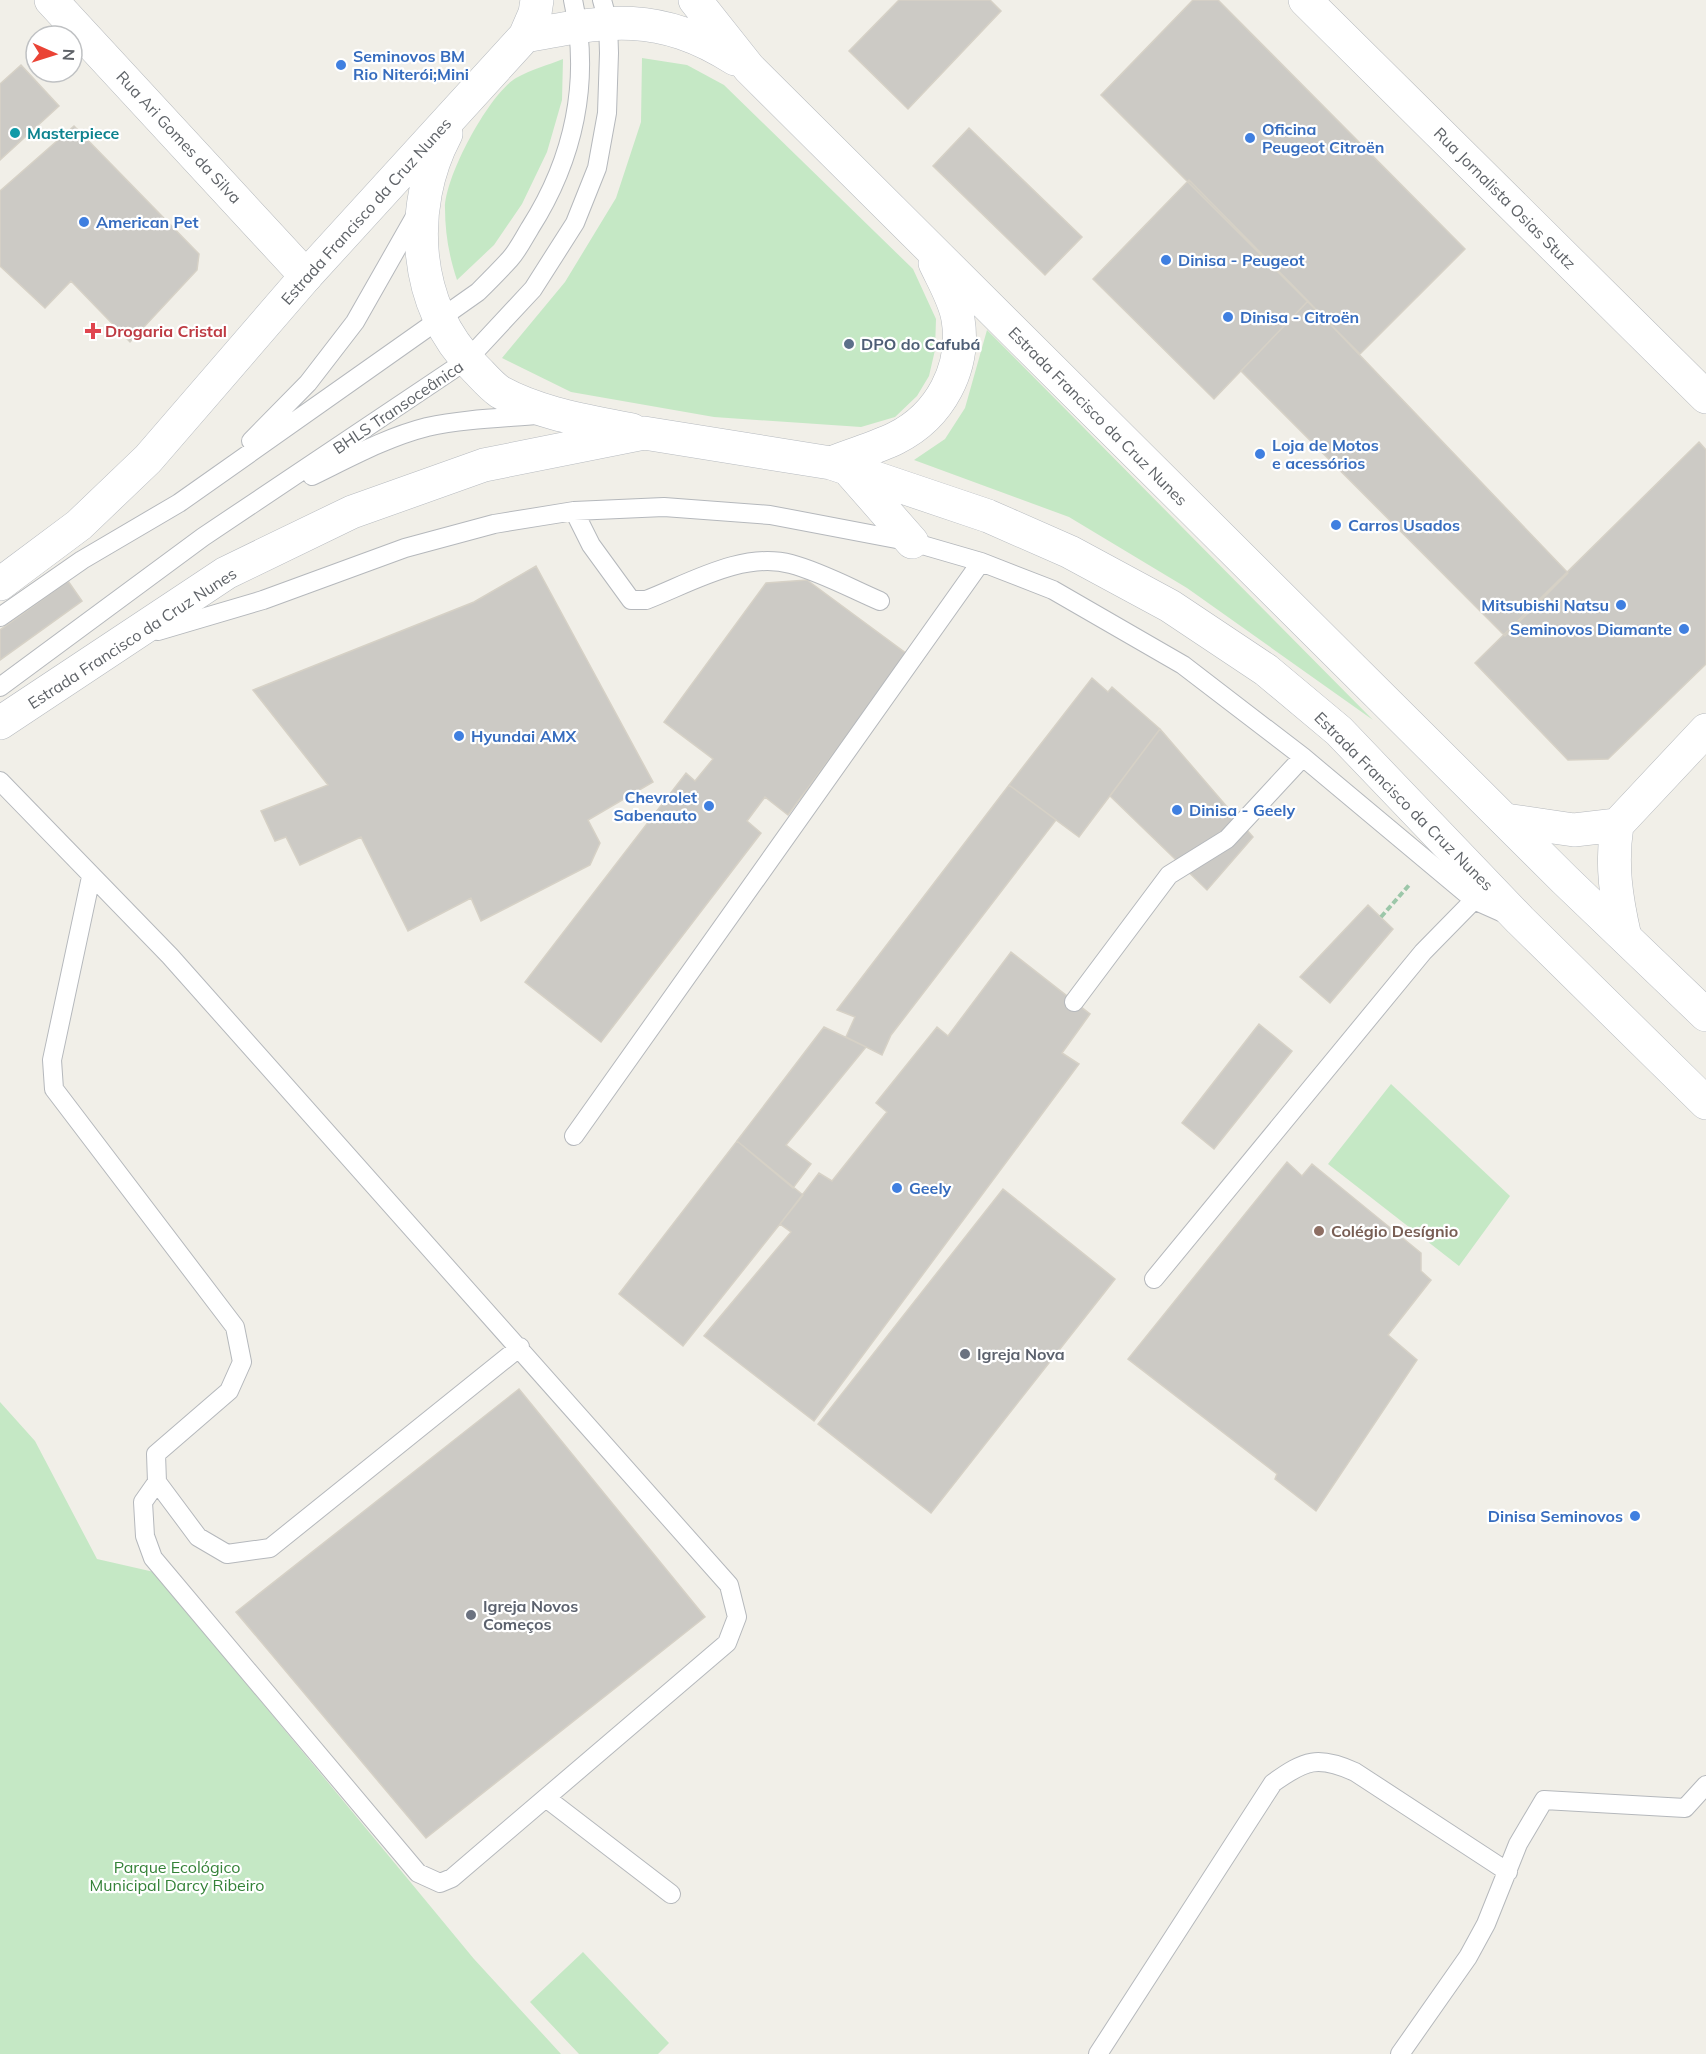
<svg xmlns="http://www.w3.org/2000/svg" width="1706" height="2054" viewBox="0 0 1706 2054" font-family="Mulish,sans-serif">
<style>
.green{fill:#c5e8c5}
.building{fill:#cccac5;stroke:#d6d1c6;stroke-width:1.5}
.lines{fill:none;stroke-linecap:round;stroke-linejoin:round}
.service-casing{stroke:#b5b8bc;stroke-width:20}
.minor-casing{stroke:#b5b8bc;stroke-width:34}
.secondary-casing{stroke:#b6babf;stroke-width:34}
.path{stroke:#9cc7a9;stroke-width:4;stroke-dasharray:6 3;stroke-linecap:butt}
.service{stroke:#fff;stroke-width:18}
.minor{stroke:#fff;stroke-width:33}
.secondary{stroke:#fff;stroke-width:33}
.shop-dot{fill:#3f7fe0;stroke:#fff;stroke-width:2}
.culture-dot{fill:#0f9aa8;stroke:#fff;stroke-width:2}
.health-dot{fill:#e0444e;stroke:#fff;stroke-width:2}
.service-dot{fill:#5c6f8a;stroke:#fff;stroke-width:2}
.education-dot{fill:#8d6e63;stroke:#fff;stroke-width:2}
.worship-dot{fill:#6b7280;stroke:#fff;stroke-width:2}
.labels{text-anchor:middle;dominant-baseline:central;stroke-width:4.5;stroke-linejoin:round;paint-order:stroke}
.shop-label{font-size:16px;font-weight:bold;fill:#366cbe;stroke:#fff;text-anchor:start}
.culture-label{font-size:16px;font-weight:bold;fill:#0d838f;stroke:#fff;text-anchor:start}
.street-label{font-size:16px;fill:#5f6368;stroke:#fff}
.health-label{font-size:16px;font-weight:bold;fill:#be3a42;stroke:#fff;text-anchor:start}
.service-label{font-size:16px;font-weight:bold;fill:#4e5e75;stroke:#fff;text-anchor:start}
.education-label{font-size:16px;font-weight:bold;fill:#785e54;stroke:#fff;text-anchor:start}
.worship-label{font-size:16px;font-weight:bold;fill:#5b616d;stroke:#fff;text-anchor:start}
.park-label{font-size:16px;fill:#348238;stroke:#fff}
</style>
<rect width="100%" height="100%" fill="#f1efe8"/>
<!-- green -->
<path class="green" d="M 642,58 L 687,65 L 724,85 L 913,269 L 936,319 L 935,350 L 929,376 L 917,396 L 895,417 L 861,427 L 714,417 L 571,392 L 502,358 L 565,282 L 616,198 L 641,122 Z
M 563,59 L 562,100 L 547,152 L 522,204 L 494,245 L 457,280 C 449,256 445,233 445,208 C 445,176 489,94 516,78 C 530,70 548,65 563,59 Z
M 987,330 L 1373,720 L 1187,588 L 1069,517 L 914,460 L 945,439 L 965,408 Z
M 1391,1084 L 1510,1196 L 1459,1266 L 1328,1164 Z
M 0,1402 L 35,1441 L 97,1559 L 154,1572 L 474,1959 L 561,2054 L 0,2054 Z
M 583,1952 L 669,2043 L 658,2054 L 579,2054 L 530,2002 Z"/>
<!-- building -->
<path class="building" d="M 899,0 L 990,0 L 1001,11 L 908,109 L 849,51 Z
M 1193,0 L 1218,0 L 1465,249 L 1360,354 L 1101,95 Z
M 21,65 L 59,106 L 0,160 L 0,84 Z
M 74,126 L 199,254 L 197,270 L 130,342 L 71,281 L 45,308 L 0,266 L 0,191 Z
M 969,128 L 1082,237 L 1045,275 L 933,166 Z
M 1189,180 L 1308,301 L 1214,399 L 1093,279 Z
M 1308,301 L 1568,573 L 1505,636 L 1241,371 Z
M 1699,442 L 1706,450 L 1706,664 L 1608,759 L 1568,760 L 1475,663 Z
M 536,566 L 653,782 L 588,820 L 600,843 L 590,865 L 481,921 L 471,898 L 408,931 L 361,837 L 300,865 L 286,837 L 275,841 L 261,811 L 328,785 L 253,690 L 474,602 Z
M 807,580 L 907,654 L 788,815 L 765,797 L 747,821 L 761,833 L 601,1042 L 525,982 L 686,773 L 695,781 L 713,759 L 664,722 L 766,583 Z
M 68,581 L 82,601 L 0,660 L 0,630 Z
M 1092,678 L 1108,692 L 1112,687 L 1160,729 L 1079,837 L 1009,785 Z
M 1160,729 L 1253,837 L 1207,890 L 1110,796 Z
M 1009,785 L 1056,820 L 891,1035 L 882,1055 L 846,1037 L 855,1017 L 837,1010 Z
M 1368,905 L 1393,929 L 1330,1003 L 1300,977 Z
M 1011,952 L 1090,1014 L 1062,1053 L 1079,1064 L 814,1421 L 704,1336 L 791,1232 L 780,1224 L 819,1173 L 832,1181 L 887,1112 L 876,1103 L 937,1027 L 948,1036 Z
M 1259,1024 L 1292,1051 L 1214,1149 L 1182,1123 Z
M 824,1027 L 866,1047 L 786,1145 L 811,1164 L 793,1188 L 737,1141 Z
M 737,1141 L 803,1195 L 683,1346 L 619,1294 Z
M 1287,1162 L 1302,1176 L 1312,1164 L 1421,1253 L 1421,1271 L 1431,1280 L 1388,1335 L 1417,1360 L 1316,1511 L 1275,1479 L 1277,1474 L 1128,1359 Z
M 1003,1189 L 1115,1279 L 931,1513 L 818,1424 Z
M 519,1389 L 705,1617 L 426,1838 L 236,1612 Z"/>
<g class="lines">
<defs>
<path id="service" d="M 251,441 L 308,383 L 355,322 L 417,213
M 312,476 C 349,458 387,437 427,427 C 463,419 501,418 538,415
M 574,511 L 591,545 L 631,600 L 646,600 C 690,583 743,551 791,564 C 821,572 852,589 880,601
M 0,617 L 82,560 L 179,503 L 478,292 C 489,281 500,270 510,259 C 518,250 524,238 530,228 C 574,159 591,81 573,0
M 158,631 L 263,600 L 405,548 L 494,524 L 574,511 L 664,507 L 770,515 L 912,542 L 981,562 L 1053,590 L 1183,665 L 1303,757 L 1474,900 L 1501,912
M 0,687 L 203,537 L 467,360 L 533,289 L 575,223 L 597,168 L 607,113 L 609,53 L 608,22 L 602,0
M 0,781 L 170,956 L 729,1585 L 737,1617 L 727,1643 L 452,1878 L 440,1883 L 418,1873 L 153,1558 L 145,1536 L 143,1502 L 157,1482
M 91,877 L 52,1060 L 54,1089 L 235,1327 L 242,1362 L 229,1391 L 156,1454 L 157,1482 L 198,1537 L 227,1554 L 270,1548 L 520,1347
M 1074,1002 L 1169,875 L 1227,839 L 1303,757
M 574,1136 L 981,562
M 1154,1279 L 1423,952 L 1474,900
M 546,1798 L 671,1894
M 1098,2054 L 1273,1783 C 1305,1760 1318,1755 1355,1772 L 1508,1872
M 1400,2054 L 1468,1957 L 1486,1924 L 1518,1844 L 1544,1800 L 1685,1808 L 1706,1785"/>
<path id="minor" d="M 51,0 L 306,276
M 1305,0 L 1706,397
M 1505,820 L 1574,830 L 1617,825 C 1611,865 1616,898 1625,937
M 1617,825 L 1706,730"/>
<path id="secondary" d="M 695,0 L 749,68 L 1565,880 L 1706,1015
M 525,36 C 608,20 659,11 735,59
M 446,134 C 407,207 413,307 474,367 C 482,375 491,386 500,392 C 540,414 588,421 632,430
M 831,463 C 853,454 876,448 896,438 C 940,416 966,368 958,319 C 955,300 943,280 935,263
M 848,469 L 912,542
M 0,584 L 79,525 L 148,459 L 306,276 L 525,36 L 535,13 L 537,0
M 0,723 L 226,573 L 352,512 L 484,465 L 644,433 L 831,463 L 988,516 L 1070,552 L 1170,606 L 1266,670 L 1339,731 L 1520,920 L 1706,1103"/>
</defs>
<!-- service casing -->
<use href="#service" class="service-casing"/>
<!-- minor casing -->
<use href="#minor" class="minor-casing"/>
<!-- secondary casing -->
<use href="#secondary" class="secondary-casing"/>
<!-- path -->
<path class="path" d="M 1381,917 L 1410,884"/>
<!-- service -->
<use href="#service" class="service"/>
<!-- minor -->
<use href="#minor" class="minor"/>
<!-- secondary -->
<use href="#secondary" class="secondary"/>
</g>
<!-- markers -->
<g class="shop-dot">
<circle cx="341" cy="65" r="6"/>
<circle cx="1250" cy="138" r="6"/>
<circle cx="84" cy="222" r="6"/>
<circle cx="1166" cy="260" r="6"/>
<circle cx="1228" cy="317" r="6"/>
<circle cx="1260" cy="454" r="6"/>
<circle cx="1336" cy="525" r="6"/>
<circle cx="1621" cy="605" r="6"/>
<circle cx="1684" cy="629" r="6"/>
<circle cx="459" cy="736" r="6"/>
<circle cx="709" cy="806" r="6"/>
<circle cx="1177" cy="810" r="6"/>
<circle cx="897" cy="1188" r="6"/>
<circle cx="1635" cy="1516" r="6"/>
</g>
<circle class="culture-dot" cx="15" cy="133" r="6"/>
<path class="health-dot" d="M90 322h6v6h6v6h-6v6h-6v-6h-6v-6h6z"/>
<circle class="service-dot" cx="849" cy="344" r="6"/>
<circle class="education-dot" cx="1319" cy="1231" r="6"/>
<g class="worship-dot">
<circle cx="965" cy="1354" r="6"/>
<circle cx="471" cy="1615" r="6"/>
</g>
<g class="labels">
<!-- shop labels -->
<g class="shop-label">
<text x="353" y="56">Seminovos BM<tspan x="353" dy="18">Rio Niterói;Mini</tspan></text>
<text x="1262" y="129">Oficina<tspan x="1262" dy="18">Peugeot Citroën</tspan></text>
<text x="96" y="222">American Pet</text>
<text x="1178" y="260">Dinisa - Peugeot</text>
<text x="1240" y="317">Dinisa - Citroën</text>
<text x="1272" y="445">Loja de Motos<tspan x="1272" dy="18">e acessórios</tspan></text>
<text x="1348" y="525">Carros Usados</text>
<text x="1609" y="605" text-anchor="end">Mitsubishi Natsu</text>
<text x="1672" y="629" text-anchor="end">Seminovos Diamante</text>
<text x="471" y="736">Hyundai AMX</text>
<text x="697" y="797" text-anchor="end">Chevrolet<tspan x="697" dy="18">Sabenauto</tspan></text>
<text x="1189" y="810">Dinisa - Geely</text>
<text x="909" y="1188">Geely</text>
<text x="1623" y="1516" text-anchor="end">Dinisa Seminovos</text>
</g>
<!-- culture labels -->
<g class="culture-label">
<text x="27" y="133">Masterpiece</text>
</g>
<!-- street labels -->
<g class="street-label">
<text transform="translate(179 137) rotate(47)">Rua Ari Gomes da Silva</text>
<text transform="translate(1505 198) rotate(45)">Rua Jornalista Osias Stutz</text>
<text transform="translate(366 211) rotate(-48)">Estrada Francisco da Cruz Nunes</text>
<text transform="translate(398 407) rotate(-34)">BHLS Transoceânica</text>
<text transform="translate(1098 416) rotate(45)">Estrada Francisco da Cruz Nunes</text>
<text transform="translate(132 638) rotate(-33)">Estrada Francisco da Cruz Nunes</text>
<text transform="translate(1404 801) rotate(45)">Estrada Francisco da Cruz Nunes</text>
</g>
<!-- health labels -->
<g class="health-label">
<text x="105" y="331">Drogaria Cristal</text>
</g>
<!-- service labels -->
<g class="service-label">
<text x="861" y="344">DPO do Cafubá</text>
</g>
<!-- education labels -->
<g class="education-label">
<text x="1331" y="1231">Colégio Desígnio</text>
</g>
<!-- worship labels -->
<g class="worship-label">
<text x="977" y="1354">Igreja Nova</text>
<text x="483" y="1606">Igreja Novos<tspan x="483" dy="18">Começos</tspan></text>
</g>
<!-- park labels -->
<g class="park-label">
<text x="177" y="1867">Parque Ecológico<tspan x="177" dy="18">Municipal Darcy Ribeiro</tspan></text>
</g>
</g>
<!-- north arrow -->
<g transform="translate(54 54) rotate(93)"><circle r="28" fill="#ffffff" stroke="#bfc1c3" stroke-width="1.5"/>
<path d="M0-4.5L10 22L0 15L-10 22Z" fill="#ea4335"/>
<text y="-9" font-size="16" font-weight="bold" text-anchor="middle" fill="#5f6368">N</text>
</g>
</svg>
